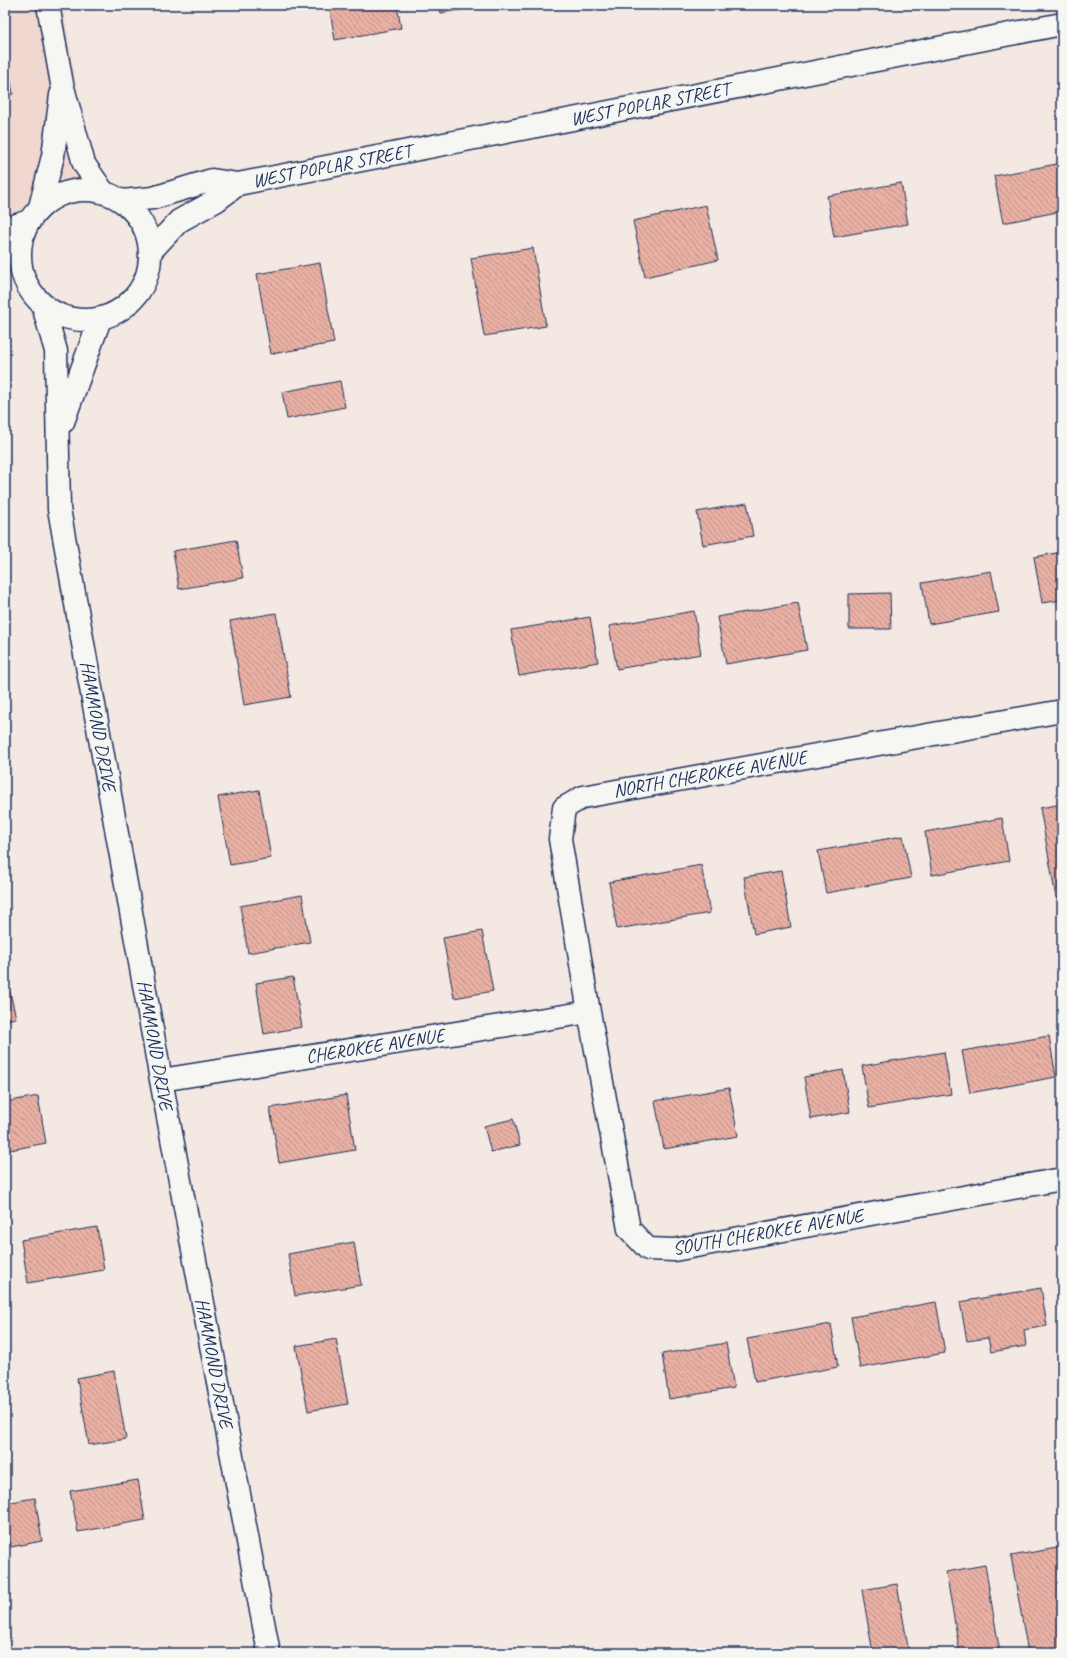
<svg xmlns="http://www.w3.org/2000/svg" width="1067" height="1658" viewBox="0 0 1067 1658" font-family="Caveat,sans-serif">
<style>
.built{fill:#f0d7cf}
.building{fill:url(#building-back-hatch);stroke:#1b2f5e}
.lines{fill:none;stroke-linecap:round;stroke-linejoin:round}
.street-casing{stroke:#1b2f5e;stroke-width:25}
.street{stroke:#f6f6f2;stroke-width:22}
.labels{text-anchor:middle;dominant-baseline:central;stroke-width:3;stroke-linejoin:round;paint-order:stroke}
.street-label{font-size:19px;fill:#1b2f5e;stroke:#f6f6f2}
</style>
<defs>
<pattern id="building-back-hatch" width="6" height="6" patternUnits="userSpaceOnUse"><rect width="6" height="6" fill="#e9b0a3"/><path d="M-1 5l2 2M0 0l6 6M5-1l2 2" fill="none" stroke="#bc9088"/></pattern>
</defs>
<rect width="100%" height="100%" fill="#f3e8e2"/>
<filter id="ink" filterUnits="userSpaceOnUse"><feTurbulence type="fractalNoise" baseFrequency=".025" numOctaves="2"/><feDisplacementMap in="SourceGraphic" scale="8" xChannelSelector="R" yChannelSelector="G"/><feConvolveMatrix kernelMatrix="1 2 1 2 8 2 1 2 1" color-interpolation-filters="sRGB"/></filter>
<g filter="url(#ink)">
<!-- built -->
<path class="built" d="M 5,5 L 63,5 L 93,189 L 5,216 Z"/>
<!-- building -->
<path class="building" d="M 329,5 L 397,5 L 401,28 L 335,40 Z
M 439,5 L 489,5 L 441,13 Z
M 5,47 L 13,94 L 5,95 Z
M 1062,163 L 1062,211 L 1003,223 L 994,176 Z
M 901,183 L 908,224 L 834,237 L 827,196 Z
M 706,205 L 718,260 L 645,277 L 633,221 Z
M 533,248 L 546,326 L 484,336 L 471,258 Z
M 320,263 L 334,343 L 271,354 L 257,274 Z
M 340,381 L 345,407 L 287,419 L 282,392 Z
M 747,503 L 753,536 L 703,545 L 697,512 Z
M 236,540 L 243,578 L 179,589 L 173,551 Z
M 1062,552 L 1062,600 L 1042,603 L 1034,557 Z
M 991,571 L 999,612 L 929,624 L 922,583 Z
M 890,593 L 891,629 L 849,629 L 849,594 Z
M 798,603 L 807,650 L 726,664 L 717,617 Z
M 694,611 L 701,654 L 617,669 L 609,626 Z
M 276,613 L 291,697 L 244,705 L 230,621 Z
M 590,617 L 598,662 L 519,676 L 511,630 Z
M 259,790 L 271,858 L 230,865 L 218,797 Z
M 1062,804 L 1062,896 L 1056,898 L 1040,808 Z
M 1002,818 L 1009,861 L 932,875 L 925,832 Z
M 903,836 L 911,878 L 826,893 L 818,851 Z
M 701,865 L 710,913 L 617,929 L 609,882 Z
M 781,871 L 791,927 L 754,934 L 744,877 Z
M 302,895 L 310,942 L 248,953 L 240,906 Z
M 482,931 L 493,991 L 454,998 L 443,938 Z
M 5,971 L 16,1018 L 5,1020 Z
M 293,977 L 302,1027 L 264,1034 L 256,983 Z
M 1049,1036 L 1056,1077 L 970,1093 L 962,1051 Z
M 944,1052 L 951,1094 L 869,1108 L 862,1066 Z
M 843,1070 L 850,1112 L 811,1119 L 804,1077 Z
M 729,1088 L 738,1136 L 664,1149 L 655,1101 Z
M 346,1095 L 355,1150 L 279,1163 L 270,1108 Z
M 38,1096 L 46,1143 L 5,1151 L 5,1102 Z
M 513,1119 L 520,1145 L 491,1152 L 484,1126 Z
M 97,1227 L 104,1270 L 28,1283 L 21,1240 Z
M 354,1242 L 361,1285 L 295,1296 L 288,1254 Z
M 1041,1288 L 1047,1326 L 1024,1330 L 1026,1346 L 991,1352 L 988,1338 L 967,1341 L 960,1302 Z
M 936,1302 L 945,1353 L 860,1368 L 851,1317 Z
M 831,1324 L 838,1367 L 755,1382 L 747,1339 Z
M 336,1339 L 348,1404 L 308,1411 L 296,1346 Z
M 726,1343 L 734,1388 L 669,1399 L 662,1354 Z
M 114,1371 L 126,1439 L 89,1445 L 77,1378 Z
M 138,1480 L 145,1520 L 78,1532 L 70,1491 Z
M 35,1498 L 42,1541 L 11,1547 L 5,1503 Z
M 1057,1548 L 1062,1578 L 1062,1653 L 1028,1653 L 1011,1556 Z
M 985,1565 L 1000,1653 L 960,1653 L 946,1572 Z
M 897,1584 L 909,1653 L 873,1653 L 862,1590 Z"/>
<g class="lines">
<defs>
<path id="street" d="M 48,5 L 62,84 L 84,164 L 104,193
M20 255a65 65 0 1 1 130 0a65 65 0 1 1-130 0Z
M 122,201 L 153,198 L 212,180 L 238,184 L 1062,24
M 40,207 L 53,156 L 61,95
M 5,229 L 29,221
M 151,251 L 179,221 L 217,200 L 238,184
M 43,306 L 56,351 L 59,509 L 161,1080 L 269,1653
M 63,422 L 100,319
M 1062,711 L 583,797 L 564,808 L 560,839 L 589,1012 L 629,1229 L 648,1249 L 674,1250 L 1062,1179
M 161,1080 L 589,1012"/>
</defs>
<!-- street casing -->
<use href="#street" class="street-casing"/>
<!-- street -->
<use href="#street" class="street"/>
</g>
</g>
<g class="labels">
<!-- street labels -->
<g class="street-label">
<text transform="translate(650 104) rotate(-11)">WEST POPLAR STREET</text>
<text transform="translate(332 166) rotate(-11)">WEST POPLAR STREET</text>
<text transform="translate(98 726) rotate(80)">HAMMOND DRIVE</text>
<text transform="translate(710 774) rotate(-10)">NORTH CHEROKEE AVENUE</text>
<text transform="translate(155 1045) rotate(80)">HAMMOND DRIVE</text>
<text transform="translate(375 1046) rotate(-9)">CHEROKEE AVENUE</text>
<text transform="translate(768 1232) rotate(-10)">SOUTH CHEROKEE AVENUE</text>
<text transform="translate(214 1363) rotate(79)">HAMMOND DRIVE</text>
</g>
</g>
<!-- margin -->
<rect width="1067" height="1658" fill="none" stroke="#f6f6f2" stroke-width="20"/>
<rect x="10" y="10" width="1047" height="1638" fill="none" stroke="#1b2f5e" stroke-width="1.5" filter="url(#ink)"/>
</svg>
